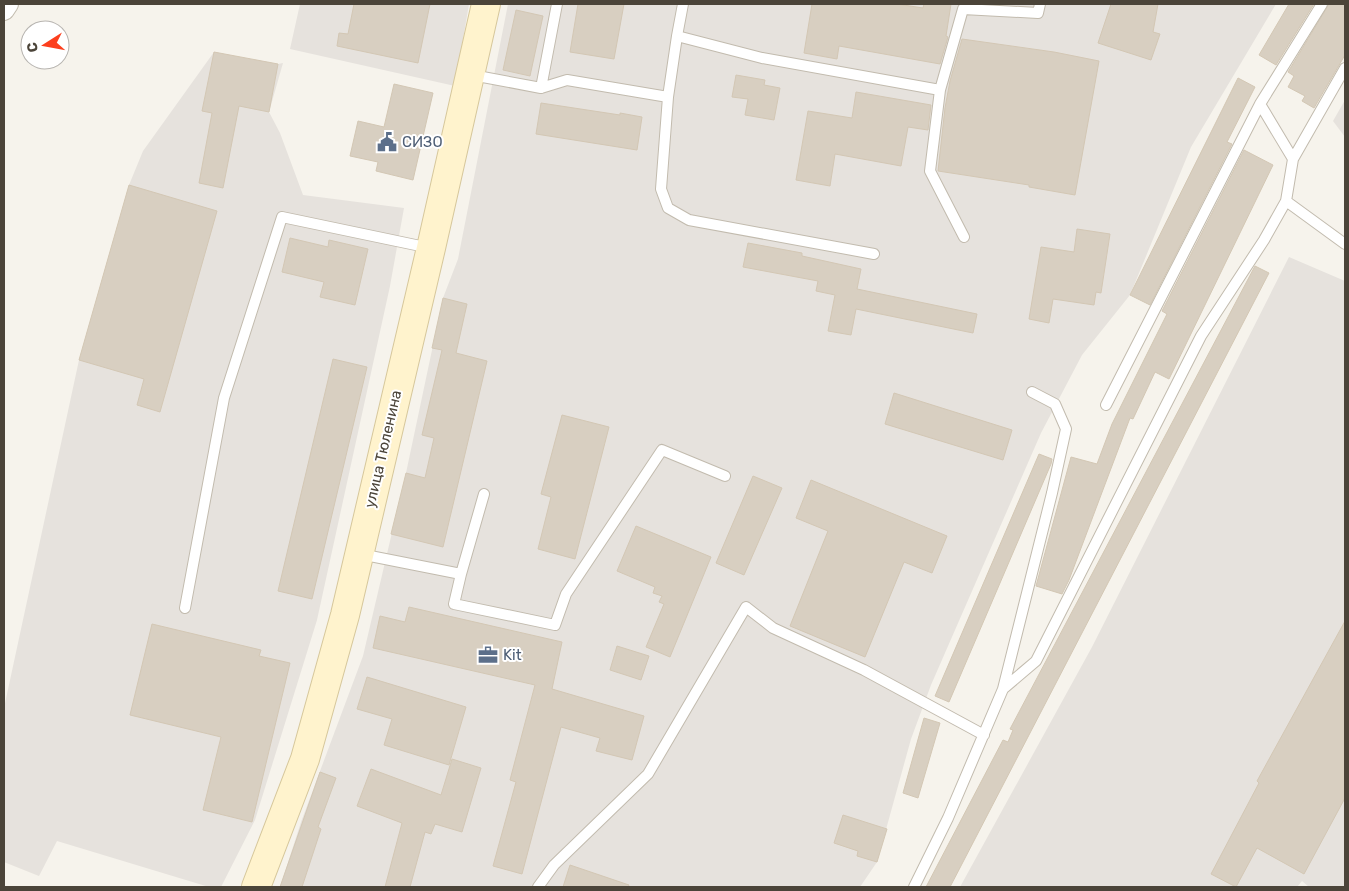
<svg xmlns="http://www.w3.org/2000/svg" width="1349" height="891" viewBox="0 0 1349 891" font-family="Rubik,sans-serif">
<style>
.industrial{fill:#e6e2dd}
.building{fill:#d8cfc1;stroke:#d3c7b4}
.lines{fill:none;stroke-linecap:round;stroke-linejoin:round}
.service-casing{stroke:#c2bbae;stroke-width:12}
.minor-casing{stroke:#c2bbae;stroke-width:22}
.secondary-casing{stroke:#d6c79b;stroke-width:30}
.service{stroke:#fff;stroke-width:10}
.minor{stroke:#fff;stroke-width:20}
.secondary{stroke:#fff3cd;stroke-width:28}
.labels{text-anchor:middle;dominant-baseline:central;stroke-width:4;stroke-linejoin:round;paint-order:stroke}
.service-label{font-size:15px;fill:#4e5e75;stroke:#fff;text-anchor:start}
.street-label{font-size:15px;fill:#4b4439;stroke:#fff}
</style>
<rect width="100%" height="100%" fill="#f6f3ec"/>
<!-- industrial -->
<path class="industrial" d="M 300,4 L 469,4 L 455,86 L 290,49 Z
M 508,4 L 1276,4 L 1191,147 L 1130,295 L 1082,355 L 1041,433 L 931,685 L 911,739 L 877,862 L 860,887 L 280,887 L 301,822 L 363,656 L 406,473 L 443,298 L 458,259 Z
M 214,52 L 278,64 L 283,63 L 269,112 L 280,133 L 303,195 L 404,208 L 390,286 L 317,620 L 255,820 L 221,887 L 209,887 L 57,841 L 39,876 L 4,862 L 4,708 L 79,360 L 129,185 L 143,151 Z
M 1345,100 L 1345,137 L 1333,121 Z
M 1289,257 L 1345,281 L 1345,887 L 1309,887 L 1302,881 L 1297,887 L 960,887 L 1092,647 Z"/>
<!-- building -->
<path class="building" d="M 354,4 L 430,4 L 418,63 L 337,46 L 339,33 L 348,34 Z
M 578,4 L 624,4 L 614,59 L 570,52 Z
M 812,4 L 897,4 L 923,8 L 924,4 L 951,4 L 946,36 L 948,37 L 940,64 L 839,46 L 837,59 L 804,53 Z
M 1111,4 L 1158,4 L 1153,32 L 1160,34 L 1151,60 L 1098,43 Z
M 1289,4 L 1314,4 L 1276,65 L 1259,55 Z
M 1329,4 L 1345,4 L 1345,55 L 1314,108 L 1302,101 L 1305,96 L 1288,87 L 1294,76 L 1288,72 Z
M 516,10 L 543,16 L 530,76 L 503,70 Z
M 962,39 L 1054,52 L 1099,61 L 1075,195 L 1029,187 L 1029,185 L 938,171 L 945,108 L 950,81 Z
M 214,52 L 278,64 L 269,112 L 239,106 L 223,188 L 199,183 L 212,113 L 202,111 Z
M 736,75 L 765,80 L 764,85 L 780,88 L 774,120 L 745,115 L 748,99 L 732,97 Z
M 1238,78 L 1255,87 L 1227,142 L 1232,144 L 1150,305 L 1130,295 Z
M 394,84 L 433,93 L 413,180 L 376,171 L 378,162 L 350,156 L 358,121 L 384,127 Z
M 856,92 L 931,105 L 928,130 L 908,127 L 901,166 L 835,154 L 830,186 L 796,180 L 808,111 L 852,118 Z
M 541,103 L 620,115 L 620,113 L 642,117 L 637,150 L 536,134 Z
M 1244,150 L 1273,165 L 1169,379 L 1155,372 L 1133,419 L 1130,418 L 1069,580 L 1062,594 L 1036,586 L 1071,457 L 1097,464 L 1112,424 L 1167,314 L 1162,311 Z
M 129,185 L 217,211 L 160,412 L 137,405 L 144,379 L 79,360 Z
M 1077,229 L 1110,234 L 1101,293 L 1096,292 L 1094,305 L 1053,299 L 1049,323 L 1029,319 L 1041,247 L 1074,252 Z
M 290,238 L 328,247 L 329,240 L 368,249 L 355,305 L 320,297 L 324,282 L 282,272 Z
M 748,243 L 802,253 L 802,256 L 861,269 L 857,289 L 977,314 L 973,333 L 856,309 L 851,335 L 828,331 L 835,295 L 816,291 L 818,281 L 743,267 Z
M 1255,266 L 1269,273 L 950,887 L 926,887 L 1003,740 L 1008,742 L 1013,730 L 1010,729 Z
M 443,298 L 467,304 L 456,353 L 487,361 L 443,547 L 391,534 L 406,473 L 425,478 L 434,438 L 422,435 L 442,350 L 432,348 Z
M 333,359 L 367,367 L 312,599 L 278,591 Z
M 894,393 L 1012,430 L 1003,460 L 885,424 Z
M 562,415 L 609,427 L 575,559 L 538,549 L 551,497 L 541,494 Z
M 1039,454 L 1052,459 L 1051,464 L 949,702 L 935,696 Z
M 753,476 L 782,488 L 744,575 L 716,563 Z
M 811,480 L 947,536 L 932,573 L 904,562 L 865,657 L 790,626 L 828,531 L 796,518 Z
M 636,526 L 711,557 L 670,657 L 646,647 L 664,604 L 659,602 L 662,596 L 653,593 L 655,587 L 617,571 Z
M 409,607 L 562,642 L 552,689 L 644,716 L 632,760 L 596,751 L 600,738 L 561,727 L 522,874 L 493,866 L 516,782 L 510,780 L 535,685 L 373,648 L 380,616 L 405,622 Z
M 1345,621 L 1345,798 L 1304,874 L 1257,848 L 1236,887 L 1211,874 L 1259,783 L 1257,781 Z
M 152,624 L 261,650 L 259,656 L 290,663 L 252,822 L 203,810 L 221,737 L 130,715 Z
M 617,646 L 649,656 L 641,680 L 610,670 Z
M 367,677 L 466,707 L 449,765 L 384,745 L 392,719 L 357,709 Z
M 924,718 L 940,723 L 918,798 L 903,793 Z
M 452,759 L 481,768 L 462,832 L 435,824 L 431,834 L 425,832 L 410,887 L 385,887 L 402,823 L 357,806 L 371,769 L 441,795 Z
M 320,772 L 336,778 L 318,827 L 321,829 L 302,887 L 280,887 Z
M 843,815 L 887,829 L 877,862 L 857,856 L 858,851 L 834,843 Z
M 570,865 L 629,885 L 628,887 L 563,887 Z"/>
<g class="lines">
<defs>
<path id="service" d="M 677,36 L 683,4
M 472,75 L 541,88 L 567,80 L 668,97 L 677,36 L 762,58 L 940,90 L 963,9 L 1038,13 L 1040,4
M 541,88 L 557,4
M 940,90 L 930,171 L 964,237
M 668,97 L 661,189 L 668,208 L 689,220 L 874,254
M 1293,159 L 1345,68
M 1286,201 L 1345,244
M 1106,405 L 1260,104
M 360,554 L 461,574 L 454,604 L 555,625 L 566,594 L 662,450 L 725,476
M 461,574 L 484,494
M 185,608 L 224,398 L 282,217 L 430,248
M 1003,689 L 1036,661 L 1201,336 L 1264,240 L 1286,201 L 1293,159 L 1260,104 L 1322,4
M 538,887 L 554,865 L 648,774 L 746,607 L 773,628 L 864,670 L 984,735
M 914,887 L 948,818 L 1003,689 L 1052,493 L 1066,429 L 1055,404 L 1032,392"/>
<path id="minor" d="M 4,10 L 8,4"/>
<path id="secondary" d="M 256,887 L 305,759 L 345,615 L 431,248 L 486,4"/>
</defs>
<!-- service casing -->
<use href="#service" class="service-casing"/>
<!-- minor casing -->
<use href="#minor" class="minor-casing"/>
<!-- secondary casing -->
<use href="#secondary" class="secondary-casing"/>
<!-- service -->
<use href="#service" class="service"/>
<!-- minor -->
<use href="#minor" class="minor"/>
<!-- secondary -->
<use href="#secondary" class="secondary"/>
</g>
<!-- icons -->
<defs>
<symbol id="civic-bare" viewBox="-9 -9 18 18"><path d="M-.6-6.5H3V-4.5H.6V-3L4-1V1h2V6H-6V1h2V-1L-.6-3ZM-1.2 2.5V6h2.4V2.5Z" fill="#5c6f8a" stroke="#fff" stroke-width="2.5" paint-order="stroke"/></symbol>
<symbol id="office-bare" viewBox="-9 -9 18 18"><path d="M-6-3h4V-5.5h4V-3h4V5H-6ZM-1-4.5V-3h2v-1.5ZM-6 0V1H6V0Z" fill="#5c6f8a" stroke="#fff" stroke-width="2.5" paint-order="stroke"/></symbol>
</defs>
<g fill-rule="evenodd">
<use href="#civic-bare" x="373" y="128" width="28" height="28"/>
<use href="#office-bare" x="474" y="641" width="28" height="28"/>
</g>
<g class="labels">
<!-- service labels -->
<g class="service-label">
<text x="402" y="142">СИЗО</text>
<text x="503" y="655">Kit</text>
</g>
<!-- street labels -->
<g class="street-label">
<text transform="translate(383 449) rotate(-77)">улица Тюленина</text>
</g>
</g>
<!-- border -->
<rect width="1349" height="891" fill="none" stroke="#4b4439" stroke-width="10"/>
<!-- north arrow -->
<g transform="translate(45 45) rotate(259)"><circle r="24" fill="#ffffff" stroke="#b7b4b0"/>
<path d="M0-4L9 19L0 12L-9 19Z" fill="#fc3f1d"/>
<text y="-8" font-size="14" font-weight="bold" text-anchor="middle" fill="#4b4439">С</text>
</g>
</svg>
